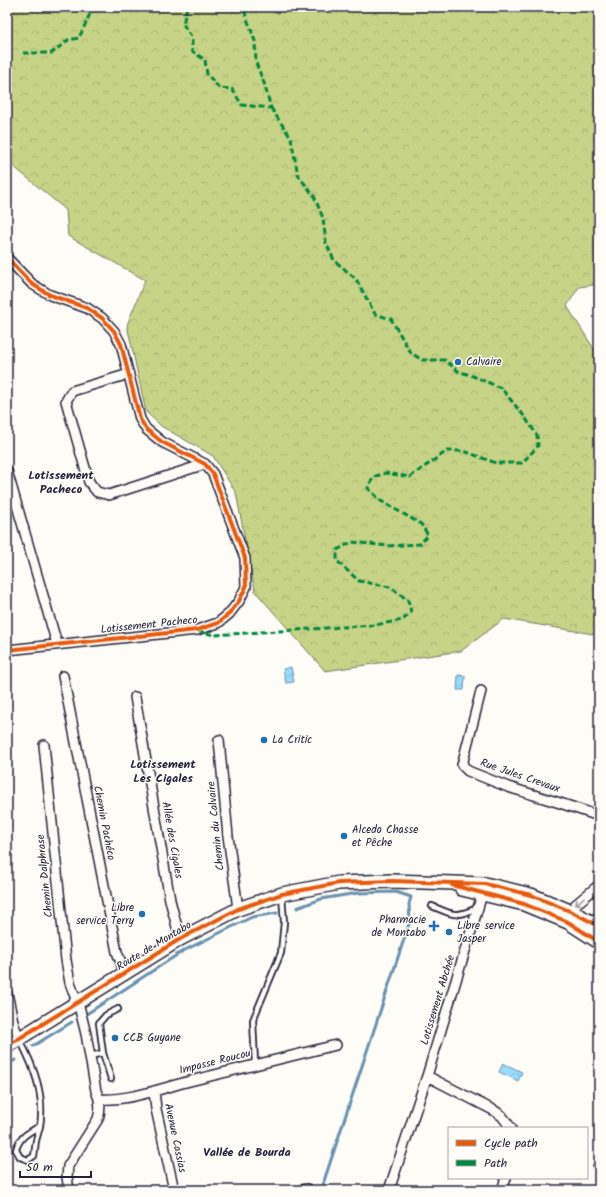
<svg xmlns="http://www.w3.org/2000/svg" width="606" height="1197" viewBox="0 0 606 1197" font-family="Kalam,sans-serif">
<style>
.forest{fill:url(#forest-crowns);stroke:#747a61}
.water{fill:url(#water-waves);stroke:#6991ae}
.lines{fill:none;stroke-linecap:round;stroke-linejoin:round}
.stream{stroke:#6991ae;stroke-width:3}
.service-casing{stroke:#22223b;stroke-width:8}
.minor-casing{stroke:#22223b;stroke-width:12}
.secondary-casing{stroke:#22223b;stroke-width:16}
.service{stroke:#fdfcf7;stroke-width:4.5}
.minor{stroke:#fdfcf7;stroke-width:9}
.secondary{stroke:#fdfcf7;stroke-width:13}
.quiet{stroke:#00873e;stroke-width:3;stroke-dasharray:6 3;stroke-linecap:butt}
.cycleway-casing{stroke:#fdfcf7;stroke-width:6}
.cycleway{stroke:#e8590c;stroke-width:4}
.oneway{stroke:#9a9aa2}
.poi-dot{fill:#1f6fb2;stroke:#fdfcf7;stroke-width:1.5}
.labels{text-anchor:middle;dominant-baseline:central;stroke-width:3;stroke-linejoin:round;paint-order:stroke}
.poi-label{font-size:11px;fill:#22223b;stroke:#fdfcf7;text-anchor:start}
.street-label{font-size:11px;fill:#22223b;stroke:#fdfcf7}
.neighbourhood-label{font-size:12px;font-weight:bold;fill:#22223b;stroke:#fdfcf7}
</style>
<defs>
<pattern id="forest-crowns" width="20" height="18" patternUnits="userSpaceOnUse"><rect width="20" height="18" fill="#c7d387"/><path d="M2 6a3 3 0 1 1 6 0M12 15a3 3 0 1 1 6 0" fill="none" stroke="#abb575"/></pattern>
<pattern id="water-waves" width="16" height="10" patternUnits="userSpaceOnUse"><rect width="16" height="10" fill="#99dbfb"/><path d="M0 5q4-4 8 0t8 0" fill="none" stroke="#84bcd8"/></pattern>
</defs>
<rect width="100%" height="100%" fill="#fdfcf7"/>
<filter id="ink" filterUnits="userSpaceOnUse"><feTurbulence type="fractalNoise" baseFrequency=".025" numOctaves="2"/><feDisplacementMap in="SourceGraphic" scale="8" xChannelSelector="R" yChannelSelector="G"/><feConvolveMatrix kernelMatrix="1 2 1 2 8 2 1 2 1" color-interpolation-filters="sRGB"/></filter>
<g filter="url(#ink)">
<!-- forest -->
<path class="forest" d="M 15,7 L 599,7 L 599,284 L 579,287 L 567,306 L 599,357 L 599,635 L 504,619 L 461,651 L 325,671 L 255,591 L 236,493 L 213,456 L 161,426 L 146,412 L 127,325 L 145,280 L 68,236 L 66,210 L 7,161 L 7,15 Z"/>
<!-- water -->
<path class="water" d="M 291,667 L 294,682 L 286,683 L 283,669 Z
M 458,675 L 465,676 L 464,690 L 457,690 Z
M 503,1063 L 522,1072 L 518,1081 L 499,1072 Z"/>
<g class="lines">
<!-- stream -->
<path class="stream" d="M 297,908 L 321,899 L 358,893 L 396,892 L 411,897 L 409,904 L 410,921 L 321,1190
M 88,1013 L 183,951 L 252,917 L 277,913
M 33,1046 L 72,1022
M 7,1065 L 15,1060"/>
<defs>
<path id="service" d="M 432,906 C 454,915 454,918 477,908
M 20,1040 C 34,1067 45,1095 40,1126 C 39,1131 37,1136 36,1141 C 35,1146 35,1151 34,1156 L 28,1160 L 20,1157 L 16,1150 C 19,1137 29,1132 40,1126
M 103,1053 L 99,1023 L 106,1015 L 118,1009
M 90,1056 L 103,1053 L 111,1079
M 255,1064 L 253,1020 L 281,953 L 284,922 L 282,896"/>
<path id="minor" d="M 7,258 L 32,284 L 50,295 L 87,308 L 102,318 L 114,331 L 121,344 L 140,419 L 146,429 L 162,442 L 205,464 L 213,474 L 245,558 L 246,587 L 239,601 L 229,614 L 218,623 L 197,630 L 7,650
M 129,374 L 72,391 L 66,401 L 89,482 L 97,492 L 109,495 L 205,464
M 7,471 L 57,644
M 63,676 L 117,952 L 125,973
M 481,691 L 462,765 L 468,771 L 508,787 L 560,803 L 599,816
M 135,697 L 170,900 L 180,939
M 219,740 L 228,836 L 238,909
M 44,745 L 66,960 L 70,983 L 80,1010 L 86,1034 L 96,1091 C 101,1101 101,1109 98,1119 L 68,1166 L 67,1177 L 69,1190
M 569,917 L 575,905 L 599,885
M 590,928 L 595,923 L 599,915
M 7,993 L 14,1026 L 20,1039
M 427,1076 L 495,1111 L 502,1116 L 511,1128
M 154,1091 L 156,1109 L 174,1190
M 100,1099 C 129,1101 162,1088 190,1081 C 239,1069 287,1057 336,1045
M 598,1167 L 599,1165
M 301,1190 L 307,1189
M 389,1190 L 427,1076 L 484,888
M 502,1190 L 506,1178"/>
<path id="secondary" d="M 462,889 L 524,904 L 568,922 L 599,942
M 7,1046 L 180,939 L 238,909 L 282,894 L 339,883 L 391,881 L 485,884 L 531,895 L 572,912 L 599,926"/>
</defs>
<!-- service casing -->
<use href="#service" class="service-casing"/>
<!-- minor casing -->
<use href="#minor" class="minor-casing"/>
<!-- secondary casing -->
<use href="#secondary" class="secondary-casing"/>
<!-- service -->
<use href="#service" class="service"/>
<!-- minor -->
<use href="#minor" class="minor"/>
<!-- secondary -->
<use href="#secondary" class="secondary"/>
<!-- quiet -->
<path class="quiet" d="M 187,7 L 183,24 L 192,38 L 192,51 L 205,60 L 207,74 L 219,88 L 232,89 L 242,105 L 271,108 L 264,83 L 256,63 L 255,41 L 245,13 L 247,7
M 23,53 L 52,53 L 68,40 L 79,38 L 93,7
M 198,631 L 214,635 L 375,625 L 403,620 L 411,612 L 408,600 L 390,587 L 359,581 L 337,561 L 337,550 L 352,542 L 388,546 L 420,544 L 428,535 L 421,524 L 381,501 L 368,488 L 373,477 L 386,473 L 410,477 L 447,451 L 464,451 L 496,463 L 522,463 L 538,446 L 537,435 L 524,416 L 501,388 L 473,376 L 458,371 L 445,360 L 422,360 L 411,353 L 391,319 L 375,314 L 356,279 L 334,260 L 326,243 L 323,218 L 314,196 L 298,175 L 291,138 L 271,108"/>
<defs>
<path id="cycleway" d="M 7,258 L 32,284 L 50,295 L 87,308 L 102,318 L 114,331 L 121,344 L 140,419 L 146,429 L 162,442 L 205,464 L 213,474 L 245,558 L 246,587 L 239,601 L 229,614 L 218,623 L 197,630 L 7,650
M 452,885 L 524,904 L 568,922 L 599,942
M 7,1046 L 180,939 L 238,909 L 282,894 L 339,883 L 391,881 L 485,884 L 531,895 L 572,912 L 599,926"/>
</defs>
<!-- cycleway casing -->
<use href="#cycleway" class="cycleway-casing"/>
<!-- cycleway -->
<use href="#cycleway" class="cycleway"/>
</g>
<!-- one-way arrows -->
<defs><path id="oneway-shaft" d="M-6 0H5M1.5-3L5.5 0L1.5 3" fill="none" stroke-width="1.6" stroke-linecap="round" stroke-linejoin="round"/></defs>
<use class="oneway" href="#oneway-shaft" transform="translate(580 901) rotate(138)"/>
</g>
<!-- markers -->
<g class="poi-dot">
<circle cx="458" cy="362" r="4"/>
<circle cx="264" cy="740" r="4"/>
<circle cx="344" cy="836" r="4"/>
<circle cx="142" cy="914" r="4"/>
<path d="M432 920h4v4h4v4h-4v4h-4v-4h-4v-4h4z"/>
<circle cx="449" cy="932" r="4"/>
<circle cx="115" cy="1038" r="4"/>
</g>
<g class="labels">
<!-- poi labels -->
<g class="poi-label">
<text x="466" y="362">Calvaire</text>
<text x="272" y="740">La Critic</text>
<text x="352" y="830">Alcedo Chasse<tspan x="352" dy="13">et Pêche</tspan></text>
<text x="134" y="908" text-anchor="end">Libre<tspan x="134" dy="13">service Terry</tspan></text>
<text x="426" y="920" text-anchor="end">Pharmacie<tspan x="426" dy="13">de Montabo</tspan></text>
<text x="457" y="926">Libre service<tspan x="457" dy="13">Jasper</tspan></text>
<text x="123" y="1038">CCB Guyane</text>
</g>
<!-- street labels -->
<g class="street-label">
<text transform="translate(149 625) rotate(-6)">Lotissement Pacheco</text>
<text transform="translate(520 776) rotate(19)">Rue Jules Crevaux</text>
<text transform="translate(104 823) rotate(79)">Chemin Pachéco</text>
<text transform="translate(216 826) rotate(-96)">Chemin du Calvaire</text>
<text transform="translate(172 840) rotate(80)">Allée des Cigales</text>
<text transform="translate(45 876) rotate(-96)">Chemin Dalphrase</text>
<text transform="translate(154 946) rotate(-31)">Route de Montabo</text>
<text transform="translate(438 1000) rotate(-73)">Lotissement Abchée</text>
<text transform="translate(215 1062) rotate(-14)">Impasse Roucou</text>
<text transform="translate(175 1138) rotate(78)">Avenue Cassias</text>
</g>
<!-- neighbourhood labels -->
<g class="neighbourhood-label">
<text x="61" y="475">Lotissement<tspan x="61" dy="14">Pacheco</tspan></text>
<text x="163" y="764">Lotissement<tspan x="163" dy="14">Les Cigales</tspan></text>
<text x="247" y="1152">Vallée de Bourda</text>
</g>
</g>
<!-- margin -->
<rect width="606" height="1197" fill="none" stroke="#fdfcf7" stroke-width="24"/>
<rect x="12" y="12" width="582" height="1173" fill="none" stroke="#22223b" stroke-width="1.5" filter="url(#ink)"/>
<!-- legend -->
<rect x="448" y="1127" width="140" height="52" fill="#fdfcf7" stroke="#a5a5ac"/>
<rect x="456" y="1140" width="20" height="6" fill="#e8590c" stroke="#a5a5ac"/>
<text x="484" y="1147" font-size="12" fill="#22223b">Cycle path</text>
<rect x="456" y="1160" width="20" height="6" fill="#00873e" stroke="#a5a5ac"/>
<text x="484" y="1167" font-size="12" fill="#22223b">Path</text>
<!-- scale -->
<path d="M20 1171v6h71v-6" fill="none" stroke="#22223b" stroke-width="2"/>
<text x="26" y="1171" font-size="12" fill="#22223b" stroke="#fdfcf7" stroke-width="3" paint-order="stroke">50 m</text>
</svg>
